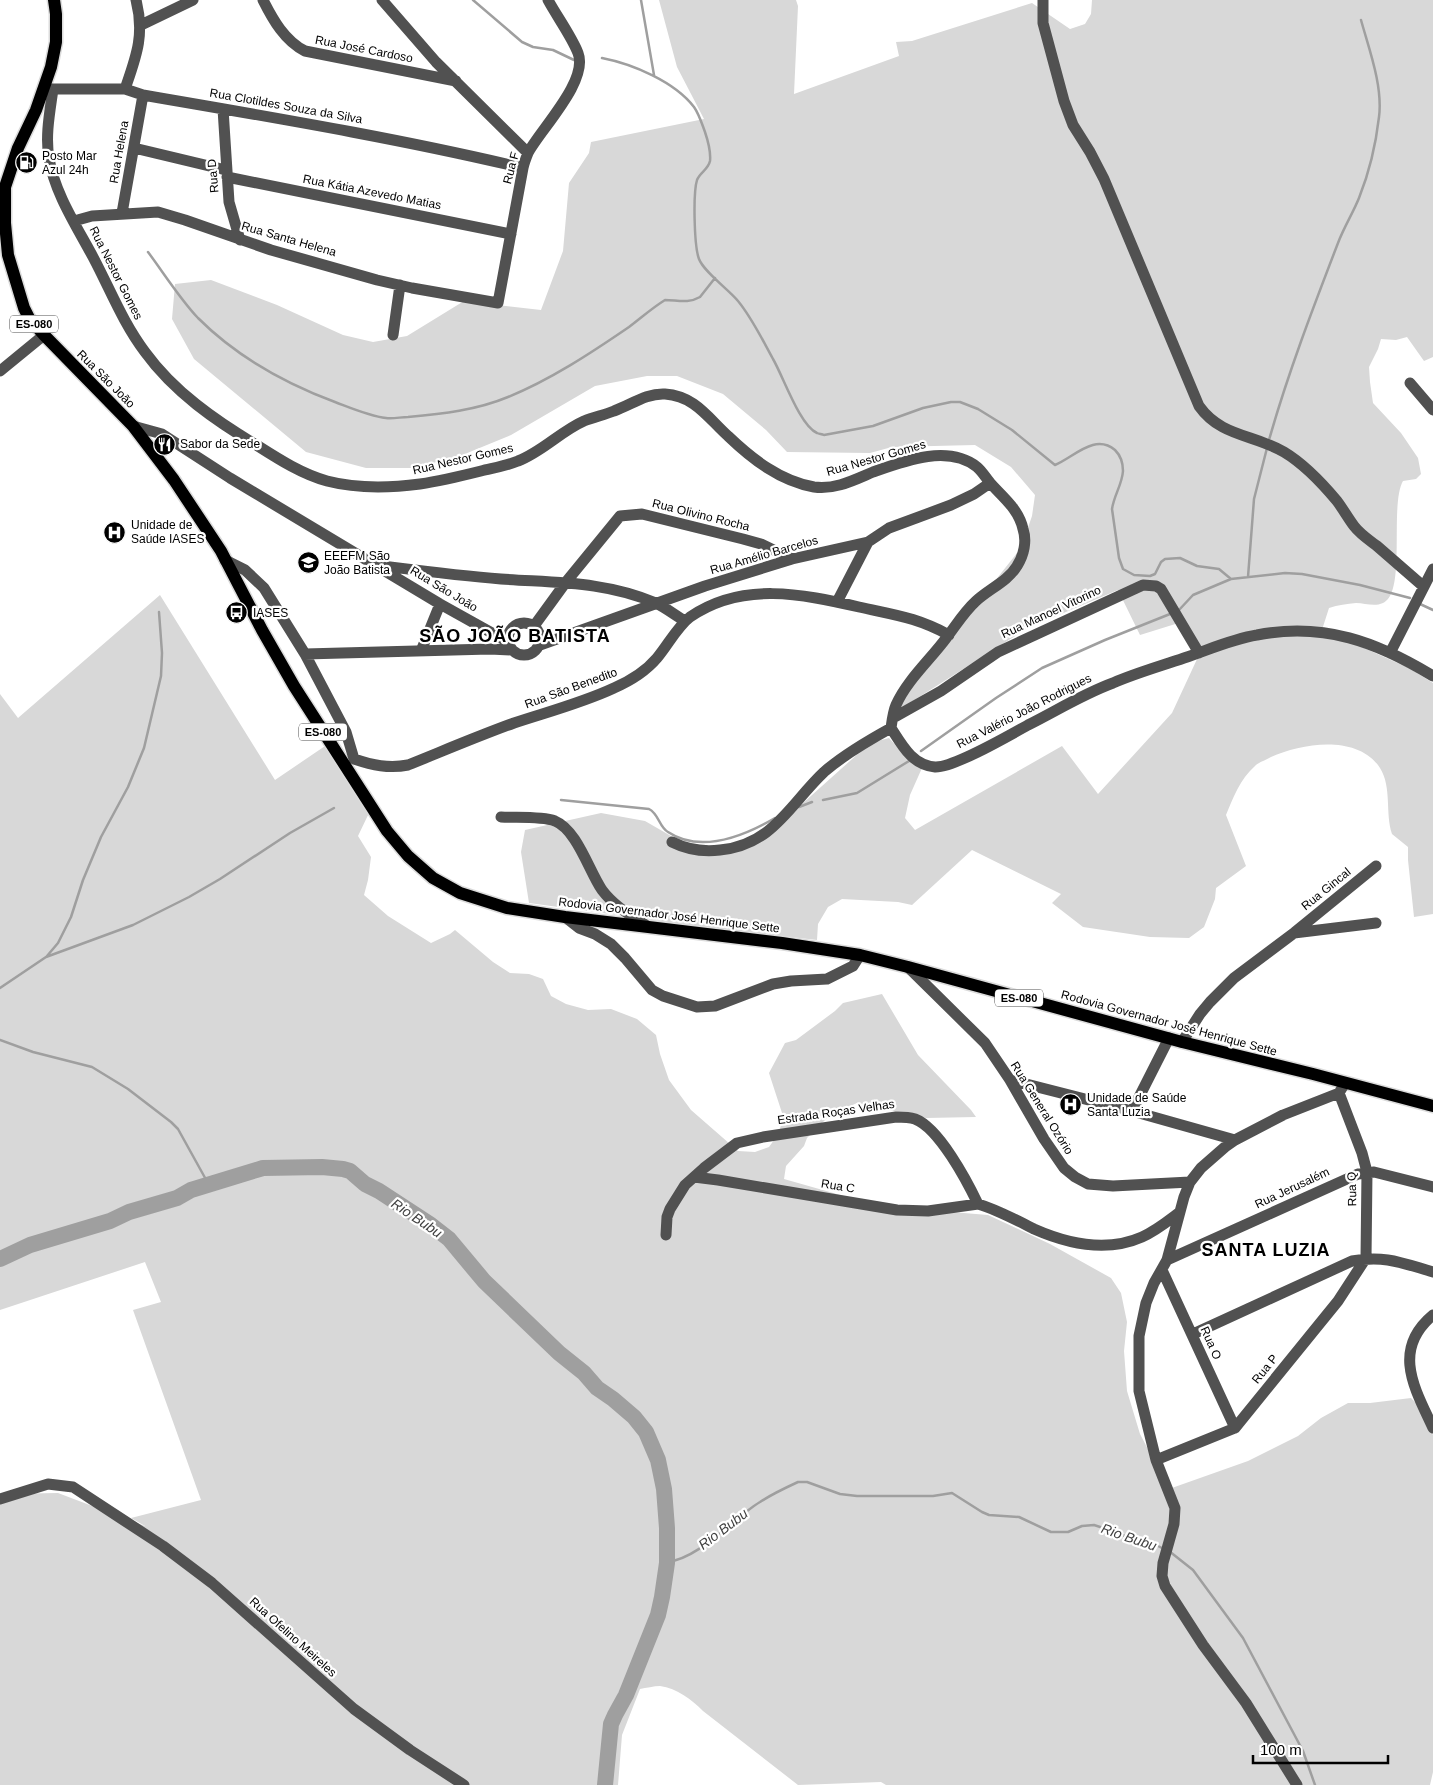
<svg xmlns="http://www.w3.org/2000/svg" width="1433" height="1785" viewBox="0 0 1433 1785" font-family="Arial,sans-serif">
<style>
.green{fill:#d8d8d8}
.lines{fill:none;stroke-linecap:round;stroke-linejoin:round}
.stream{stroke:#9f9f9f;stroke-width:2.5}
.river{stroke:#9f9f9f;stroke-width:16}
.major-casing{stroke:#dbdbdb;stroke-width:15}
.minor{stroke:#515151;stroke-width:11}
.major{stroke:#000;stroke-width:12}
.labels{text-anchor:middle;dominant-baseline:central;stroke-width:4.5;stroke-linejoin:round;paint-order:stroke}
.shield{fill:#fff;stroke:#4c4c4c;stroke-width:1}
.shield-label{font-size:11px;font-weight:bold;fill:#000}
.street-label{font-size:12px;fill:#000;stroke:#fff}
.poi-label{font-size:12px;fill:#000;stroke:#fff;text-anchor:start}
.water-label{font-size:14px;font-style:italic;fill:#404040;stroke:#fff}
.district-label{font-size:18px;font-weight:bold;letter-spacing:1px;fill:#000;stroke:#fff}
</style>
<rect width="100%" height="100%" fill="#fff"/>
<!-- green -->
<path class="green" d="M 659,0 L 796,0 L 798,6 L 794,94 L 899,56 L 896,42 L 912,41 L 1032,3 L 1070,29 L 1085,24 L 1091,14 L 1092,0 L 1433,0 L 1433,357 L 1424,361 L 1407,337 L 1396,340 L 1381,339 L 1378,349 L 1369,367 L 1370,382 L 1373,403 L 1401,433 L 1418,458 L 1421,474 L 1416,479 L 1403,481 C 1389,505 1407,593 1383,603 C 1374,607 1365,603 1356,603 C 1347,604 1338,605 1329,608 L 1320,636 L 1342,635 L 1364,648 L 1411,669 L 1433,683 L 1433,914 L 1414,917 L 1408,860 L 1408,847 L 1392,834 C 1385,813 1392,787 1380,768 C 1358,734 1302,743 1271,757 C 1266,760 1259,762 1255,766 C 1240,779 1233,798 1226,815 L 1246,866 L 1216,888 L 1215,899 L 1204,927 L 1189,938 L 1150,937 L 1083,927 L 1052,903 L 1061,894 L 972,850 L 912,905 L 898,902 L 842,899 L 828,907 L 818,924 L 817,940 L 720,929 L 529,903 L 521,852 L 525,830 L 601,813 L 645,821 L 690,847 L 722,848 L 764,838 L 870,743 L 889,738 L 908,759 L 922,768 L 910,795 L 905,818 L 915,830 L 1062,746 L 1098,794 L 1172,713 L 1198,657 L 1185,621 L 1140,635 L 1118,590 L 1028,628 L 897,711 L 907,692 L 1021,548 L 1032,516 L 1035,495 L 1011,467 L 975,445 L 892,447 L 870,453 L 787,452 L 766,430 L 723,394 L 677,376 L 647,376 L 595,386 L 511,435 L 460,456 L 413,468 L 366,468 L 306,452 L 194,359 L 172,319 L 175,284 L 211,280 L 277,305 L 343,335 L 373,342 L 407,336 L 464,301 L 541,310 L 563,251 L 569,183 L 589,153 L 591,142 L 704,119 L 677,67 Z
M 160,595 L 275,780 L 328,744 L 369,813 L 358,836 L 371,857 L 368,880 L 364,895 L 388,916 L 431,943 L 450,934 L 455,930 L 493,962 L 510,973 L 529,974 L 543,979 L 551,996 L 566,1004 L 588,1010 L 611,1009 L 637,1019 L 656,1035 L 660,1054 L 669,1080 L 691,1110 L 738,1151 L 755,1152 L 769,1147 L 779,1133 L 783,1116 L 769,1073 L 785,1043 L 796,1040 L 835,1011 L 843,1003 L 882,994 L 918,1055 L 971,1110 L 976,1117 L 926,1118 L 857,1103 L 830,1115 L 807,1138 L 804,1146 L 786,1166 L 784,1179 L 879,1206 L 988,1215 L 1050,1244 L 1111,1278 L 1121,1293 L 1127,1322 L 1124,1351 L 1127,1391 L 1140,1434 L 1169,1489 L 1248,1461 L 1298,1436 L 1321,1418 L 1348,1403 L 1370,1403 L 1411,1398 L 1421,1408 L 1433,1435 L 1433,1772 L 1430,1785 L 886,1785 L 881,1782 L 798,1785 L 703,1711 C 692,1700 677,1688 660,1686 C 654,1686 646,1688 640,1689 L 622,1735 L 618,1785 L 0,1785 L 0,1494 L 58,1493 L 145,1526 L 131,1518 L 201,1500 L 133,1310 L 161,1302 L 145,1262 L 0,1310 L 0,694 L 18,718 Z"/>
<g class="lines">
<!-- stream -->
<path class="stream" d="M 473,0 L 522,42 L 533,47 L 553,50 L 574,60
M 641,0 L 654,75
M 602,58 C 633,64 675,82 694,107 C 699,114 702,124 705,132 C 708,141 711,152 710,161 C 708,170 700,172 697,180 C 693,193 694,246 699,259 C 704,272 728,289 738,301 C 752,318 762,339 773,359 C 783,376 800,426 817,433 C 819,434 822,434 824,435 L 873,426 L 923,408 L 951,402 L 960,402 L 978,409 L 1012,430 L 1055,465 C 1074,457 1095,433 1115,450 C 1121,456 1123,463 1123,471 C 1122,485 1114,495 1112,509 L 1119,558 L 1123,569 L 1134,575 L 1150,576 L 1155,574 L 1161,562 L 1165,559 L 1180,558 L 1197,566 L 1219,569 L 1231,579
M 148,252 C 163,272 180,299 198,318 C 237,357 284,383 335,402 C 351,408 369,416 386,418 C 393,419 401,417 408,417 C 442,414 477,410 508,397 C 550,380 591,353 629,327 C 641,318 652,308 665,300 C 677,300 688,304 700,297 L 715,278
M 1269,440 C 1288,373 1313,308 1338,243 C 1344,227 1353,213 1359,198 C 1369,173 1376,143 1379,117 C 1383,86 1369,49 1361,20
M 1248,577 L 1254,499 L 1267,448
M 1420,604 L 1433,610
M 1179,610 L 1193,595 L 1231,579 L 1285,573 L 1302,574 L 1360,585 L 1410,598
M 921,751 L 996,698 L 1042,668 L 1105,640 L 1170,614
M 561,800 L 649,809 C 659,814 659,827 668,832 C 701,854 744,836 775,818
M 823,800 L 857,793 L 909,761
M 799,807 L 812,802
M 47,956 L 58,943 L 71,917 L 83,880 L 101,837 L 128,787 L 144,748 L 161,676 L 162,653 L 159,612
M 0,988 L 46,957 L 133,925 L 189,897 L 220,879 L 290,833 L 334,808
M 0,1040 L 33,1052 L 92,1067 L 128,1089 L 171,1122 L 178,1129 L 209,1185
M 1169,1551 L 1193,1570 L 1243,1638 L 1303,1751 L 1315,1785
M 667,1562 C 699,1559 732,1519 760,1502 C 772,1494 785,1488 798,1482 L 807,1482 L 840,1494 L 857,1496 L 933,1496 L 952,1493 L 982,1512 L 989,1515 L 1019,1517 L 1051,1532 L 1068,1532 L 1082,1526 L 1094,1525 L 1116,1532 L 1131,1539 L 1154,1544 L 1164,1549"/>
<!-- river -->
<path class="river" d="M 0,1259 L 30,1245 L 110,1221 L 129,1212 L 177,1198 L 191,1190 L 263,1168 L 322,1167 L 343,1169 L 350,1171 L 365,1184 L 379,1191 L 431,1225 L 449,1239 L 484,1281 L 559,1353 L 584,1373 L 597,1388 L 613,1399 L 634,1417 L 646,1432 L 658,1460 L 664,1489 L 667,1528 L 667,1563 L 662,1597 L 658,1615 L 626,1695 L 615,1715 L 611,1724 L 605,1785"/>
<defs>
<path id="major" d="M 54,0 L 56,14 L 56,42 L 51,67 L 36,110 L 18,148 L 5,187 L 5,223 L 8,255 L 24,308 L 29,318 L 44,335 L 133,426 L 174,480 L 221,551 L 262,630 L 294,686 L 387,831 L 408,856 L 433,878 L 460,893 L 507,908 L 565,917 L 782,943 L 860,955 L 908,967 L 1182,1042 L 1313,1074 L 1433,1106"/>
</defs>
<!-- major casing -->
<use href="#major" class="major-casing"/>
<!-- minor -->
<path class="minor" d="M 263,0 C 273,20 285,41 305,51 L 456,81
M 382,0 L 436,62 L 528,153
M 1043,0 L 1043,23 L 1064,101 L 1073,125 L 1090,152 L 1104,179 L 1199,406 C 1221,437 1253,434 1284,452 C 1304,464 1322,483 1337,501 C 1343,509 1348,518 1354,526 C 1360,534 1369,540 1377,546 C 1392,559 1408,573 1423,586
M 141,25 L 193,0
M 47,89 L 125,89 L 143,95 C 270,117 397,138 523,168
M 53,89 C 50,111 45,136 49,158 C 54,192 77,227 93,257 C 110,289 123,323 145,352 C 174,392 216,421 258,446 C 280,460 302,474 327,481 C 358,489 389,488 420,484 C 440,481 461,476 481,471 C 493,468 506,466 518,461 C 542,452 561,431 584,421 C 594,417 604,415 614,411 C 631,405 646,393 665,394 C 695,396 708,418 728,436 C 752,459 780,481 814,487 C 835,490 854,480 873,472 C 904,461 948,444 977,467 C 983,472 987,480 992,485 C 1004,498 1019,510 1023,529 C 1027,541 1024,555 1017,566 C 1008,581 989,589 976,601 C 964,612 957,624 947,637 C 931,659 907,680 896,705 C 893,712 892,721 891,728
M 125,89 C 136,57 145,35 136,0
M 223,109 L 229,202 L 240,240
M 134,148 L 226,170
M 227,177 L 511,234
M 122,213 L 143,95
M 74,221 L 92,216 L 158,212 L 185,220 L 271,250 L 377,280 L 412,288 L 498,303 L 523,168 C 524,163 526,158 528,153 C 540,130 589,81 578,53 C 572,37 556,15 548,0
M 393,335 L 400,285
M 0,371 L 44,335
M 1410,383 L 1433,410
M 133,426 L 162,434 L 230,478 L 440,604 L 508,642
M 225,560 L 245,570 L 264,588 L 305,654 L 346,732 L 354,759
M 383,566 C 423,571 462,576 501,579 C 556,583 604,581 656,603 C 666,608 675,615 685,621
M 837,602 L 868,542
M508 639a16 16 0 1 1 32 0a16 16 0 1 1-32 0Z
M 534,626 L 566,582 L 620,516 L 642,514 L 743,539 L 761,544 L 792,559
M 540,645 L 705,586 L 792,559 L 868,542 L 889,528 L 951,505 L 974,494 L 990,483
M 421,651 L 440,604
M 1390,653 L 1433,569
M 305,654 L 490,649 L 511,650
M 893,718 L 941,691 L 998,652 L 1143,585 L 1156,586 L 1161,589 L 1199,653
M 891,728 C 902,745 912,765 935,767 C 953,768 1010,735 1028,725 C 1056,711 1083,694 1113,683 C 1136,673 1161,666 1184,658 C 1208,650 1232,639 1257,635 C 1324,622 1377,642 1433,676
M 354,759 C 372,765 389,769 408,765 C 443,751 478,736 514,723 C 547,712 582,703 614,688 C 630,681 646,671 657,658 C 668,645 677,627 690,617 C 742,581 802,594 859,607 C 894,615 916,617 949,635
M 501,817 C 516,818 541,816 555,821 C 577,830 589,871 602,890 C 614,906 630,915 647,926
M 672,842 C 688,850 703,852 720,850 C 773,845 790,804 824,772 C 841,757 871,739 891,728
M 565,917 L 579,928 L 595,934 L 611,944 L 625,958 L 652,990 L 663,996 L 697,1007 L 715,1006 L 773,984 L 791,981 L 827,979 L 853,966 L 860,955
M 1295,932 L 1376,866
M 908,967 L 985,1043 L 1010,1080 L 1044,1139 L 1064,1168 L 1075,1177 L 1088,1184 L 1113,1186 L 1190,1182
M 1182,1042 L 1200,1014 L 1210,1002 L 1234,978 L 1294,933 L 1376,923
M 1010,1080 L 1132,1111 L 1235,1140
M 1132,1111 L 1169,1038
M 694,1177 L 718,1180 L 897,1210 L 928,1211 L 978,1204
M 666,1235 L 667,1217 L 670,1209 L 685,1185 L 704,1168 L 737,1143 L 763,1137 L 896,1117 C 902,1117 909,1117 915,1119 C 939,1128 967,1181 978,1204 C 998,1210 1016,1220 1034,1229 C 1068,1244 1106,1253 1142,1237 C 1156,1231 1168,1221 1180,1212
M 1167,1260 L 1358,1174 L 1374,1172 L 1433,1187
M 1162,1270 L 1235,1428
M 1433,1315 C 1391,1350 1415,1389 1433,1428
M 1193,1334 L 1352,1261 C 1385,1255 1402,1263 1433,1272
M 1156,1460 L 1235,1428 L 1338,1301 L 1366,1258 L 1367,1172 L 1362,1153 L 1339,1093
M 0,1499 L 48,1484 L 73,1487 L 163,1546 L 212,1583 L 354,1709 L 410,1750 L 464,1785
M 1297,1785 L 1246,1703 L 1203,1645 L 1165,1586 L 1162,1576 L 1163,1563 L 1174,1524 L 1175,1508 L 1156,1460 L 1139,1391 L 1139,1336 L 1146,1303 L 1154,1283 L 1167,1260 L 1184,1197 L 1190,1182 L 1201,1168 L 1225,1147 L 1235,1140 L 1283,1115 L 1339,1093 L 1345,1083"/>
<!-- major -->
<use href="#major" class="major"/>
</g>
<!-- icons -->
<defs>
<symbol id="fuel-disc" viewBox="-11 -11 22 22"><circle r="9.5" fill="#000" stroke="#fff"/><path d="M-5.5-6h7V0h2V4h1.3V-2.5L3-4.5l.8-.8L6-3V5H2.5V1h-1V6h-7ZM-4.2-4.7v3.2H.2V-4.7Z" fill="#fff"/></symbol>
<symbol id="restaurant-disc" viewBox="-11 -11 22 22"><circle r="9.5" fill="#000" stroke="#fff"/><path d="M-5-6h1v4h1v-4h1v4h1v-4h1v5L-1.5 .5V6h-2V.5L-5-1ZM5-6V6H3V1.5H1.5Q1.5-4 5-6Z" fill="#fff"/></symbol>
<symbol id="hospital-disc" viewBox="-11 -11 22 22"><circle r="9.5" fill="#000" stroke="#fff"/><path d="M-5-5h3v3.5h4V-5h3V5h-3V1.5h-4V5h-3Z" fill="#fff"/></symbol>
<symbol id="school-disc" viewBox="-11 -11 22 22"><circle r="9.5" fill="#000" stroke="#fff"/><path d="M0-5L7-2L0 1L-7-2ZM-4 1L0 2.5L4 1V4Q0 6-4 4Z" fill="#fff"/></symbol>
<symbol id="bus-disc" viewBox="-11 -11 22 22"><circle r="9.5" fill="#000" stroke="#fff"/><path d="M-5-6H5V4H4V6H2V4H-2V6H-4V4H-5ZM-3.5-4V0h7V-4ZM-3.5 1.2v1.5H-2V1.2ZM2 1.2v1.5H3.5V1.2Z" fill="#fff"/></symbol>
</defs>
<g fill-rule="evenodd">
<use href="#fuel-disc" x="14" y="150" width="25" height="25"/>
<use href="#restaurant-disc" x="152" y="432" width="25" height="25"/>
<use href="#hospital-disc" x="102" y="520" width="25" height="25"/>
<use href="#school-disc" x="296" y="550" width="25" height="25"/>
<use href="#bus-disc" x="224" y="600" width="25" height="25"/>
<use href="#hospital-disc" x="1058" y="1092" width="25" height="25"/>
</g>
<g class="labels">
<!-- shield labels -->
<g class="shield">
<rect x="10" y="315.5" width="48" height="17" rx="4"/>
<rect x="299" y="723.5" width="48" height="17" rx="4"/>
<rect x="995" y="989.5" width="48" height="17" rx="4"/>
</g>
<g class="shield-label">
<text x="34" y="324">ES-080</text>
<text x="323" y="732">ES-080</text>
<text x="1019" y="998">ES-080</text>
</g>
<!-- street labels -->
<g class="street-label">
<text transform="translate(364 49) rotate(11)">Rua José Cardoso</text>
<text transform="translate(286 106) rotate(10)">Rua Clotildes Souza da Silva</text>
<text transform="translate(119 152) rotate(-80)">Rua Helena</text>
<text transform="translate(511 168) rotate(-75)">Rua F</text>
<text transform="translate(213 176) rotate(-95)">Rua D</text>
<text transform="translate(372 192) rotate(11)">Rua Kátia Azevedo Matias</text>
<text transform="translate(289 239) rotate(16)">Rua Santa Helena</text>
<text transform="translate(116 273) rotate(63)">Rua Nestor Gomes</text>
<text transform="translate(106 379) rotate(45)">Rua São João</text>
<text transform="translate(876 458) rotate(-16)">Rua Nestor Gomes</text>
<text transform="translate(463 459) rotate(-13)">Rua Nestor Gomes</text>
<text transform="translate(701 515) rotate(14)">Rua Olivino Rocha</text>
<text transform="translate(764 555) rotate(-16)">Rua Amélio Barcelos</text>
<text transform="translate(444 589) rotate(31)">Rua São João</text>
<text transform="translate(1051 612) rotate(-25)">Rua Manoel Vitorino</text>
<text transform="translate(571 688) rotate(-20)">Rua São Benedito</text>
<text transform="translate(1024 711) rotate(-27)">Rua Valério João Rodrigues</text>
<text transform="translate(1326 889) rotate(-39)">Rua Gincal</text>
<text transform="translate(669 915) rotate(7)">Rodovia Governador José Henrique Sette</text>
<text transform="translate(1169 1023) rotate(15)">Rodovia Governador José Henrique Sette</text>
<text transform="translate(1042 1108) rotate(58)">Rua General Ozório</text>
<text transform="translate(836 1112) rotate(-8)">Estrada Roças Velhas</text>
<text transform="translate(838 1186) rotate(9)">Rua C</text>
<text transform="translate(1292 1188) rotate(-25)">Rua Jerusalém</text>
<text transform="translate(1352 1189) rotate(-91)">Rua Q</text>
<text transform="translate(1211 1343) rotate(66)">Rua O</text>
<text transform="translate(1265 1369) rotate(-51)">Rua P</text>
<text transform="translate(293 1637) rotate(42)">Rua Ofelino Meireles</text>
</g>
<!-- poi labels -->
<g class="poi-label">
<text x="42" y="156">Posto Mar<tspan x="42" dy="14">Azul 24h</tspan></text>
<text x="180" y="444">Sabor da Sede</text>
<text x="131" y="525">Unidade de<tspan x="131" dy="14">Saúde IASES</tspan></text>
<text x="324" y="556">EEEFM São<tspan x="324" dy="14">João Batista</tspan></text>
<text x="253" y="613">IASES</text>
<text x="1087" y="1098">Unidade de Saúde<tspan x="1087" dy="14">Santa Luzia</tspan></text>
</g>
<!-- water labels -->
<g class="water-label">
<text transform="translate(417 1218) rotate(34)">Rio Bubu</text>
<text transform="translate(723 1529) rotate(-37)">Rio Bubu</text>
<text transform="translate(1129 1537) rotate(19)">Rio Bubu</text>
</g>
<!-- district labels -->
<g class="district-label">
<text x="515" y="636">SÃO JOÃO BATISTA</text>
<text x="1266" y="1250">SANTA LUZIA</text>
</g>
</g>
<!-- scale -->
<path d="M1253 1755v8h135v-8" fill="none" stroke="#000000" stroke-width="2.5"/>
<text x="1260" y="1755" font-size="15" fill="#000000" stroke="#ffffff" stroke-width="4" paint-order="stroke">100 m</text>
</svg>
